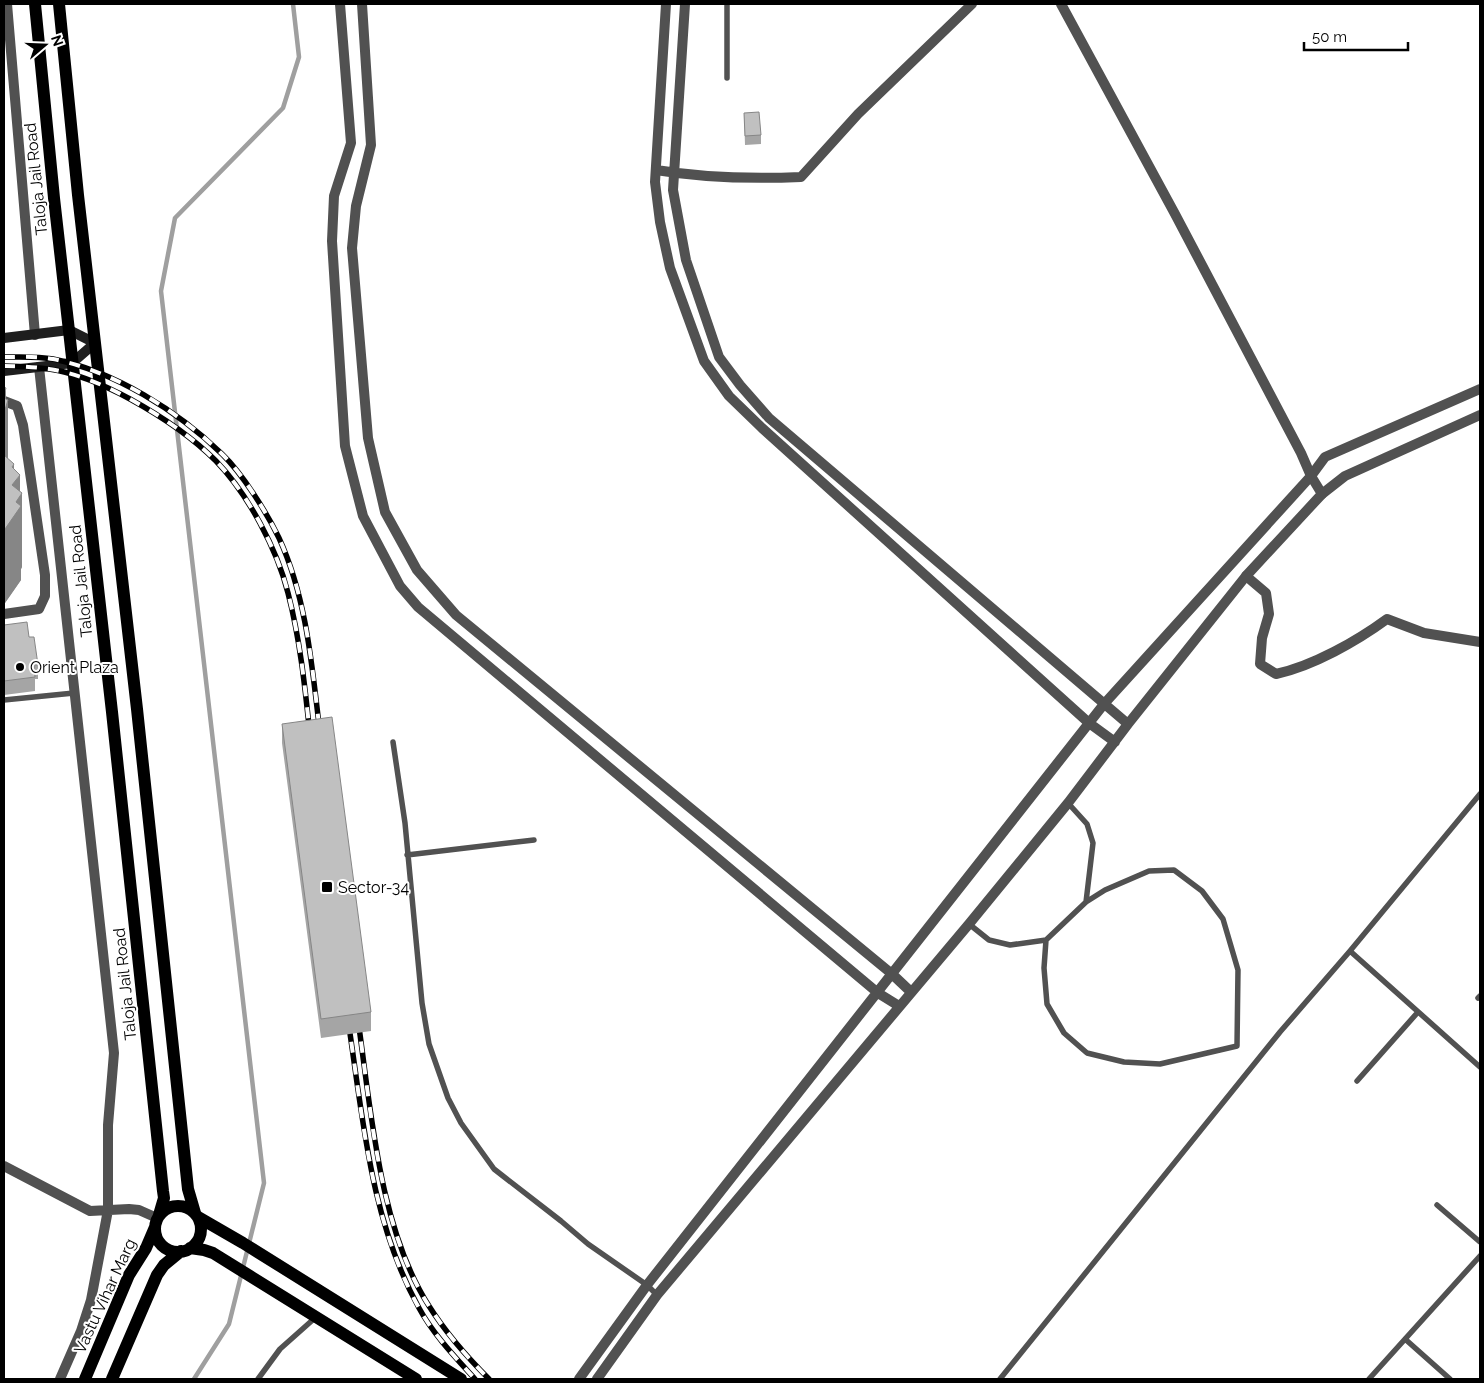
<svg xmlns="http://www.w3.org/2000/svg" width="1484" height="1383" viewBox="0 0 1484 1383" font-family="Raleway,sans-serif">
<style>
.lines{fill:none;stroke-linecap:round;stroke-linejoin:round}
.stream{stroke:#9f9f9f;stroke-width:4.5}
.service{stroke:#515151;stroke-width:5.5}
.minor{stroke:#515151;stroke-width:10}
.tertiary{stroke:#515151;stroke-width:10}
.secondary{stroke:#1e1e1e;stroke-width:10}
.primary{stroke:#000;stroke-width:12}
.rail-casing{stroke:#000;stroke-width:5.5}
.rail{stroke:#fff;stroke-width:4;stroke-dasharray:11;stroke-linecap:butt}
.wall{fill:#a5a5a5}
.shaded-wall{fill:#868686}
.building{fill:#c0c0c0;stroke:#868686}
.poi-dot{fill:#000;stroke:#fff;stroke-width:2}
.labels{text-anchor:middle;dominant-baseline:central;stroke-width:4;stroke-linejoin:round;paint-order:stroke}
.street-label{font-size:16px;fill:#000;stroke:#fff}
.poi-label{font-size:16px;fill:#000;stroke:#fff;text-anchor:start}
</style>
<rect width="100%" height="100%" fill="#fff"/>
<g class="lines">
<!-- stream -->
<path class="stream" d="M 194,1379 L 229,1324 L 264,1183 L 161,291 L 175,218 L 283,108 L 299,57 L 293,4"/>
<!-- service -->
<path class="service" d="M 727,78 L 727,4
M 4,700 L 74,693
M 393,742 L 405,823 L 422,1003 L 429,1044 L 448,1098 L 461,1123 L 494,1169 L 561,1221 L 588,1244 L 647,1285 L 657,1295
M 1068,803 L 1087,824 L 1093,843 L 1086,902 L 1105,890 L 1149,871 L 1174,870 L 1202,891 L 1223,919 L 1238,970 L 1237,1046 L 1160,1064 L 1124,1062 L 1087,1053 L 1064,1033 L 1047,1004 L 1044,968 L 1046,940 L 1086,902
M 407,855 L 534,840
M 969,924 L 989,940 L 1010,945 L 1046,940
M 1350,951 L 1480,1067
M 1478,998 L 1480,996
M 1357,1081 L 1418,1012
M 1437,1205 L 1480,1242
M 1405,1339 L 1450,1379
M 258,1379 L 280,1349 L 316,1317
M 1000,1379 L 1280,1032 L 1350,951 L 1480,794
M 1369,1379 L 1480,1256"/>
<!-- minor -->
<path class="minor" d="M 7,4 L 35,335
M 4,401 L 17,406 L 23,425 L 45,575 L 45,596 L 39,609 L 4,614
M 1311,476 L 1325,457 L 1480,389
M 1322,494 L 1345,476 L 1480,415
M 1246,576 L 1266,593 L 1269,614 L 1262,638 L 1260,664 L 1276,674 C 1313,666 1357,641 1387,619 L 1424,633 L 1480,642"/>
<!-- tertiary -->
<path class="tertiary" d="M 340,4 L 351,143 L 334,196 L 332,241 L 345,446 L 363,516 L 400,586 L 418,607 L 878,993 L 899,1006
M 362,4 L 371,145 L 356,206 L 352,248 L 368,438 L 385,512 L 417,570 L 456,615 L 892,974 L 911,992
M 666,4 L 655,182 L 660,222 L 670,268 L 704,361 L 729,396 L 762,428 L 1089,723 L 1115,742
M 685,4 L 673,190 L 686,260 L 719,357 L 740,385 L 769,418 L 1128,724
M 656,170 C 704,178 753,179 801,177 L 858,114 L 972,4
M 39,367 L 114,1053 L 108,1125 L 108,1210 L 91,1300 L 81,1331 L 60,1379
M 4,1166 L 90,1211 L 129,1209 L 139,1210 L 157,1218
M 579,1379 L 647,1285 L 1104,704 L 1311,476
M 597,1379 L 657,1295 L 969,924 L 1068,803 L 1128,724 L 1246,576 L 1322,494 L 1311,476 L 1301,453 L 1175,214 L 1061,4"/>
<!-- secondary -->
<path class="secondary" d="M 4,338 L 69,330 L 95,343 L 72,363 L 4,371"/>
<!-- primary -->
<path class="primary" d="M 35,4 L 54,198 L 112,712 L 163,1191 L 164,1198 L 159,1215
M 59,4 L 78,195 L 137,709 L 188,1189 L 195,1213
M155 1229a23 23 0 1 1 46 0a23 23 0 1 1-46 0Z
M 198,1217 L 243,1243 L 461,1379
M 190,1248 L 204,1250 L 213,1253 L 416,1379
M 85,1379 L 129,1275 L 146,1248 L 155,1227
M 112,1379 L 157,1275 L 164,1265 L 181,1251"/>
<defs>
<path id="rail" d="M 4,357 C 20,357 37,356 53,359 C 114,371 178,411 222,454 C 242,473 267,513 279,538 C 307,599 312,667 320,733
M 4,366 C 19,366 34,367 49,369 C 77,373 106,386 130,399 C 161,416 191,436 216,461 C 248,494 277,549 288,593 C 300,639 305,687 310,735
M 348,1020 C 363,1118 370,1219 419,1308 C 433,1334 455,1357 475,1379
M 358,1020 C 371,1110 379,1228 429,1306 C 446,1333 467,1357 489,1379"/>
</defs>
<!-- rail casing -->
<use href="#rail" class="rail-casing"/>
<!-- rail -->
<use href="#rail" class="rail"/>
</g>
<!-- wall -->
<path class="wall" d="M 744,113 L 761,135 L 761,144 L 745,145 Z
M 4,387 L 6,399 L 8,459 L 14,470 L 20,492 L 22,567 L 21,569 L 21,580 L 5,603 L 4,602 Z
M 4,625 L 29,637 L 38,665 L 38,679 L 35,679 L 35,691 L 4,695 Z
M 282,724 L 371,1012 L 371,1031 L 321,1038 L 282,743 Z"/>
<!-- shaded-wall -->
<path class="shaded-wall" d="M 6,388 L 6,406 L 8,400 L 8,474 L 4,487 L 4,395 Z
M 14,464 L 14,482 L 20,475 L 20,496 L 22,493 L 22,567 L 21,569 L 21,580 L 5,603 L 5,529 L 12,467 Z"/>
<!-- building -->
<path class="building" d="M 759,112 L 761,135 L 745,136 L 744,113 Z
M 4,387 L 6,388 L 4,395 Z
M 4,398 L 8,400 L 4,413 Z
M 4,455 L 14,464 L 12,467 L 20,475 L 12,485 L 22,493 L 16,502 L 21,506 L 5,529 L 4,528 Z
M 27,622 L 29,637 L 34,637 L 38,665 L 34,665 L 35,677 L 4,681 L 4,625 Z
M 332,717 L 371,1012 L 321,1019 L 282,724 Z"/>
<!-- markers -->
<g class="poi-dot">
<circle cx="20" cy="667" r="5"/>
<rect x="321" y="881" width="12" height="12" rx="2.5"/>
</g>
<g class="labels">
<!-- street labels -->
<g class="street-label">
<text transform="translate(36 179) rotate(-96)">Taloja Jail Road</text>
<text transform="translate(81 581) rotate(-96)">Taloja Jail Road</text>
<text transform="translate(125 984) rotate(-96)">Taloja Jail Road</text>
<text transform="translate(105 1296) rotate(-65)">Vastu Vihar Marg</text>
</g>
<!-- poi labels -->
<g class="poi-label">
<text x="30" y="667">Orient Plaza</text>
<text x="338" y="887">Sector-34</text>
</g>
</g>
<!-- border -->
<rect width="1484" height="1383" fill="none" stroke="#000000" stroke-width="10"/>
<!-- north arrow -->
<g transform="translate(45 45) rotate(71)" stroke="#ffffff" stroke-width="4" paint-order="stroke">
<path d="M0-4L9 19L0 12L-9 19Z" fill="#000000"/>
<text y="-8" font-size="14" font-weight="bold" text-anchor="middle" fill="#000000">N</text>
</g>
<!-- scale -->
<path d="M1304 42v8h104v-8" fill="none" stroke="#000000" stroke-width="2.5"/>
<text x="1312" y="42" font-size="15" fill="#000000" stroke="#ffffff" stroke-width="4" paint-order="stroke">50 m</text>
</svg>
